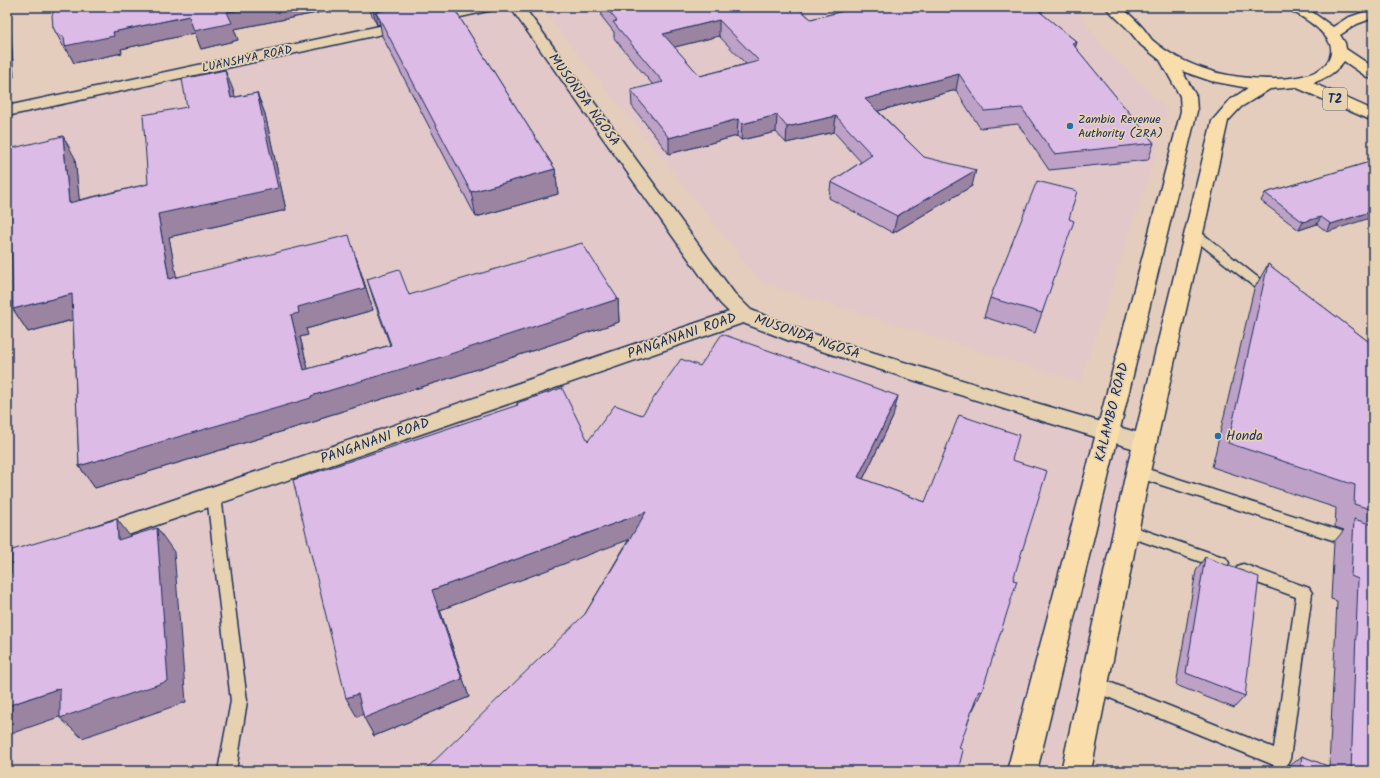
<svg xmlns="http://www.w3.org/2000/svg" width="1380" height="778" viewBox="0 0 1380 778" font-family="Kalam,sans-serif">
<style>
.built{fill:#e2c8c9}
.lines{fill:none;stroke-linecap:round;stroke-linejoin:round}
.service-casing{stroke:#1b2f5e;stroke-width:3}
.minor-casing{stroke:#1b2f5e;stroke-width:3}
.primary-casing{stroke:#1b2f5e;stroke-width:3}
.service{fill:#e6d2b1;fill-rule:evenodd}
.minor{fill:#e6d2b1;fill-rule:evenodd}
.primary{fill:#f9deab;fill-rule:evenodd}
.wall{fill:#bea1c7;stroke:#1b2f5e;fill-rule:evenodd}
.shaded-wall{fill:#9b83a2;stroke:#1b2f5e}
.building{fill:#ddbbe7;stroke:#1b2f5e;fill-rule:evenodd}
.poi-dot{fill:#1f6fb2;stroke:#e6d2b1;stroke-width:1.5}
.labels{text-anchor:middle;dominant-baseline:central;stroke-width:3.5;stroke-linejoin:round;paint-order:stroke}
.far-street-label{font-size:12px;fill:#1b2f5e;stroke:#e6d2b1}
.far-poi-label{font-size:12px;fill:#1b2f5e;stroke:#e6d2b1;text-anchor:start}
.shield{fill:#e6d2b1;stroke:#586077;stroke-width:1}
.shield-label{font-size:13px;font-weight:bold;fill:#1b2f5e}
.street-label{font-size:14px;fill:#1b2f5e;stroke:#e6d2b1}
.poi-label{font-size:14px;fill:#1b2f5e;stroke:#e6d2b1;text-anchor:start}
</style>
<rect width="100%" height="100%" fill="#e4cdbc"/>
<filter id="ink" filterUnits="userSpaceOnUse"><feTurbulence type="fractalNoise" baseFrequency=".025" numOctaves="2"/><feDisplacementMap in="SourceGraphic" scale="8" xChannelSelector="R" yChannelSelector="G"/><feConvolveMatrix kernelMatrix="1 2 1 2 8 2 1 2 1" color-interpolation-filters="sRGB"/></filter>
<g filter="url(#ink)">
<!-- built -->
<path class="built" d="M 484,7 L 508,7 L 735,317 L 1137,431 L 1056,771 L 7,771 L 7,109 Z
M 541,7 L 1070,7 L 1077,11 L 1102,46 L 1167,109 L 1159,145 L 1080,382 L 762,283 Z"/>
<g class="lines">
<defs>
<path id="service" d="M 1194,229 L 1198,230 L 1275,291 L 1277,294 L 1275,297 L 1267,297 L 1190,236 L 1188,233 L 1190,230 Z
M 1138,466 L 1373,541 L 1373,553 L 1133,476 L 1131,472 L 1133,468 Z
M 214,490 L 219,492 L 221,496 L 247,701 L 236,771 L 218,771 L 231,701 L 207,496 L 209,492 Z
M 1126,524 L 1226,558 L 1229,563 L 1226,568 L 1221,569 L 1121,534 L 1119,530 L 1121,526 Z
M 1243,564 L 1309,588 L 1312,593 L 1290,759 L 1287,765 L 1281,768 L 1088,689 L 1086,684 L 1088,679 L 1094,676 L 1274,748 L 1296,597 L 1238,576 L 1235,571 L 1238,566 Z"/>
<path id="minor" d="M 468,7 L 495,7 L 493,10 L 488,11 L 7,116 L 7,106 Z
M 510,7 L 524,7 L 734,293 L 751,310 L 804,331 L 1026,400 L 1153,437 L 1157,443 L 1153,449 L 1145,452 L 1026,416 L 790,341 L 743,323 L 96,546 L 87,543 L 84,536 L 87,529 L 729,312 L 720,303 Z
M 40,544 L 49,547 L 53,555 L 49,563 L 7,577 L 7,555 Z"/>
<path id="primary" d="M 1105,7 L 1121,7 C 1128,13 1136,20 1143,28 C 1146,32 1149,36 1152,40 C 1168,54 1190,65 1211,71 C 1235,79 1319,89 1330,57 C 1333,49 1330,41 1324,35 C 1315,24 1302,17 1290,10 L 1288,7 L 1305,7 L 1333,27 L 1347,18 L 1373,9 L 1373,18 L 1357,24 L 1340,35 L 1345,43 L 1346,49 L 1373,67 L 1373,79 L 1367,77 L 1344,61 C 1335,73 1326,78 1313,83 L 1373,110 L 1373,121 L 1295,87 L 1270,89 L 1241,107 L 1228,121 L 1150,472 L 1091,771 L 1061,771 L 1126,472 L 1212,121 L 1230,100 L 1248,88 L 1211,81 L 1182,71 L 1196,96 L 1197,111 L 1037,771 L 1007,771 L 1181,111 L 1180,96 L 1160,60 L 1141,45 L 1127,28 Z"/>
</defs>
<!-- service casing -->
<use href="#service" class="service-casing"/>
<!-- minor casing -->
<use href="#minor" class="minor-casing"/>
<!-- primary casing -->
<use href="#primary" class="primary-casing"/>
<!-- service -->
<use href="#service" class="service"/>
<!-- minor -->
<use href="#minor" class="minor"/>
<!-- primary -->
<use href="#primary" class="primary"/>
</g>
<!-- wall -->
<path class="wall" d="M 56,7 L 326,7 L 327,11 L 234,29 L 238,40 L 201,49 L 195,33 L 121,49 L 122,53 L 74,63 L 68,51 L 65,50 L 53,27 Z
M 368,7 L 453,7 L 555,169 L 558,194 L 476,217 L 382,36 L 380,24 L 377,25 Z
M 601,7 L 797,7 L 811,19 L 856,8 L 856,7 L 1043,7 L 1041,13 L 1077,42 L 1075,47 L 1154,143 L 1148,160 L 1049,170 L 1018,124 L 980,128 L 956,90 L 878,111 L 924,157 L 972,186 L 893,233 L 829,198 L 831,182 L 861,162 L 834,132 L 786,143 L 776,132 L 741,140 L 737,136 L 669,154 L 632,106 L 631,90 L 653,85 L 614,38 L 614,32 L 602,17 ZM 719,36 L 746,64 L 700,76 L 674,47 Z
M 234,92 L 235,97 L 257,93 L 265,114 L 286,210 L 169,237 L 176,277 L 356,257 L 373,310 L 306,329 L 308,335 L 300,337 L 308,369 L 390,345 L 374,301 L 367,279 L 409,295 L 618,299 L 619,322 L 441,381 L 320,418 L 320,420 L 95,488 L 79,466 L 73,320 L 28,332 L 13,309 L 75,158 L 79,200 L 148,184 Z
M 1373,161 L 1327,232 L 1317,224 L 1299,230 L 1261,201 L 1265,193 Z
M 1069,219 L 1042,313 L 1035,333 L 984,317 L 990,298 Z
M 1268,264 L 1373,345 L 1373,771 L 1284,771 L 1302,756 L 1329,767 L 1337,601 L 1331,599 L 1334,542 L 1344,530 L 1335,527 L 1336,508 L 1212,467 L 1254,289 Z
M 700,366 L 893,417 L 863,479 L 925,502 L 1012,460 L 1013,580 L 982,691 L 973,710 L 585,614 L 629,539 L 440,610 L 469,697 L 374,736 L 363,714 L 357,717 L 517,405 L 517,403 L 588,441 L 642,415 Z
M 1205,557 L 1245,696 L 1234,708 L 1176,685 L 1196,571 Z"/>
<!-- shaded-wall -->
<path class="shaded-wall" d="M 7,7 L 9,7 L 14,77 L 7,79 Z
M 255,7 L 326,7 L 327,11 L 234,29 L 238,40 L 201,49 L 195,33 L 121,49 L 122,53 L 74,63 L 65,46 L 113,32 L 189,16 L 227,12 Z
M 372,7 L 417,7 L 376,12 L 380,24 L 377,25 Z
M 1026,7 L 1043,7 L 1042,13 L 1023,17 Z
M 719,20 L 719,36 L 663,50 L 663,34 Z
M 1077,42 L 1072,58 L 1072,43 Z
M 225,70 L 234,92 L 240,119 L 231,98 Z
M 959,74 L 956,90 L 863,115 L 865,99 Z
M 257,93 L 265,114 L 286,210 L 169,237 L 181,301 L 169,279 L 158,214 Z
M 777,115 L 776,132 L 741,140 L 742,124 Z
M 836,116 L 834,132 L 786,143 L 787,127 Z
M 738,119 L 737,136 L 669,154 L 669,138 Z
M 63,136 L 75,158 L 82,225 L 69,203 Z
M 555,169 L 558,194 L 476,217 L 471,192 Z
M 976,170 L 972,186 L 893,233 L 897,216 Z
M 1373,211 L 1373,217 L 1327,232 L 1331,224 Z
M 1321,217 L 1317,224 L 1299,230 L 1303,222 Z
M 356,257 L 373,310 L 306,329 L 308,335 L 300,337 L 314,392 L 304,370 L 291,315 L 298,307 Z
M 72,294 L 86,316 L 28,332 L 13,309 Z
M 618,299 L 619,322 L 441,381 L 320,418 L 320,420 L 95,488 L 79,466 L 311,396 Z
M 898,396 L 893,417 L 854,498 L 858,477 Z
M 646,512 L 647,533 L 440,610 L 469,697 L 374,736 L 364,718 L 432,590 Z
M 117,519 L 135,543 L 118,540 Z
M 157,528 L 174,552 L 186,702 L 82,738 L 60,718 Z
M 60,688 L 82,709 L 7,735 L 7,706 Z
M 358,694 L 368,712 L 357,717 L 346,698 Z"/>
<!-- building -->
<path class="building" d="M 56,7 L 255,7 L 227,12 L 232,23 L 194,31 L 189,16 L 113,32 L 114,36 L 65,46 L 64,37 L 56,33 L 53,27 L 52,15 Z
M 400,7 L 453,7 L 555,169 L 471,192 L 376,12 Z
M 605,7 L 797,7 L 811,19 L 860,7 L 1034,7 L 1077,42 L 1072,43 L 1154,143 L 1054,154 L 1022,108 L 984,111 L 959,74 L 865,99 L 924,157 L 976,170 L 897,216 L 831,182 L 872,155 L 836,116 L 787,127 L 777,115 L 742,124 L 738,119 L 669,138 L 631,90 L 663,82 L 613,22 L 617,21 ZM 719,20 L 759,61 L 700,76 L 663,34 Z
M 225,70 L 231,98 L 257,93 L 278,188 L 158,214 L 169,279 L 349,235 L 365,288 L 298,307 L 299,313 L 291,315 L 304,370 L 391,345 L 367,279 L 399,269 L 409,295 L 582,243 L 618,299 L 435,359 L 311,396 L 311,398 L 79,466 L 72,294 L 13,309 L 9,149 L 63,136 L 69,203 L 148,184 L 143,115 L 187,107 L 182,79 Z
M 1373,161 L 1373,211 L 1331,224 L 1321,217 L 1303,222 L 1265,193 Z
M 1037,181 L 1077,191 L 1069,219 L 1074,221 L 1042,313 L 990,298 Z
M 1268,264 L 1373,345 L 1373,510 L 1354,504 L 1355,485 L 1228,443 Z
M 722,334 L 898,396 L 858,477 L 925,502 L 959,415 L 1019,435 L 1012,460 L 1047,471 L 1013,580 L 1017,581 L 982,691 L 979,690 L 959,748 L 963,750 L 958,771 L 424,771 L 585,614 L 646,512 L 432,590 L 462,679 L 364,718 L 358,694 L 346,698 L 293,480 L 518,405 L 517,403 L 562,388 L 588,441 L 615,405 L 642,415 L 681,359 L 700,366 Z
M 117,519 L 118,540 L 157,528 L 168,681 L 60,718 L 60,688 L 7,706 L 7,574 L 11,573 L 12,550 Z
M 1354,519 L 1373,525 L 1373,771 L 1351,771 L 1358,579 L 1351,576 Z
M 1205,557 L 1259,577 L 1245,696 L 1186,673 Z
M 1302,756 L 1340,771 L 1300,771 Z"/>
</g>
<!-- markers -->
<g class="poi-dot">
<circle cx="1070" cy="126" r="4"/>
<circle cx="1218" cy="436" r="4"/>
</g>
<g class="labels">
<!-- far-street labels -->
<g class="far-street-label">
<text transform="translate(247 59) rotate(-12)">LUANSHYA ROAD</text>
</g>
<!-- far-poi labels -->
<g class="far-poi-label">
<text x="1078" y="119">Zambia Revenue<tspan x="1078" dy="14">Authority (ZRA)</tspan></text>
</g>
<!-- shield labels -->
<rect class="shield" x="1323" y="88" width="24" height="22" rx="3"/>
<g class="shield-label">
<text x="1335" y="99">T2</text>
</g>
<!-- street labels -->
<g class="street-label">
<text transform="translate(584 100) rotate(54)">MUSONDA NGOSA</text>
<text transform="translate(682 336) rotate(-19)">PANGANANI ROAD</text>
<text transform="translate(807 337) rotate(19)">MUSONDA NGOSA</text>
<text transform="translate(1112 412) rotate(-76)">KALAMBO ROAD</text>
<text transform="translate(375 441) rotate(-19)">PANGANANI ROAD</text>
</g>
<!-- poi labels -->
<g class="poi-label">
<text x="1226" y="436">Honda</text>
</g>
</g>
<!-- margin -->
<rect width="1380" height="778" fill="none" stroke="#e6d2b1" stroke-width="24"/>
<rect x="12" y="12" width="1356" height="754" fill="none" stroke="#1b2f5e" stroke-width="1.5" filter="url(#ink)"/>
</svg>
